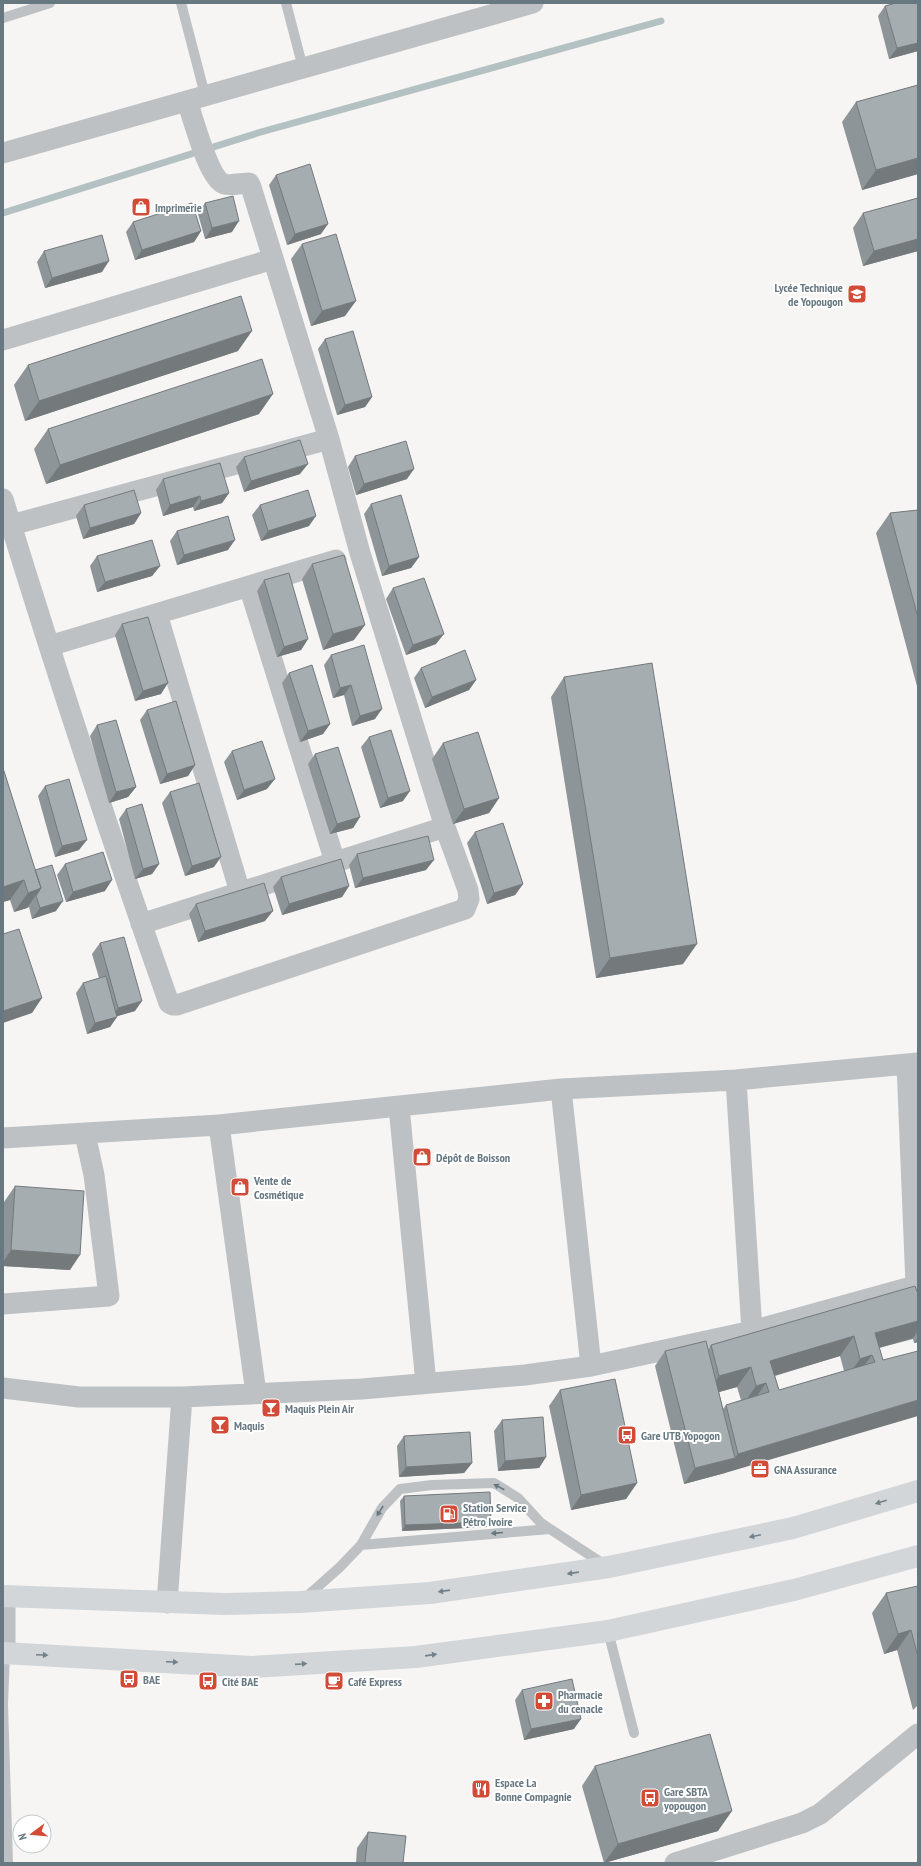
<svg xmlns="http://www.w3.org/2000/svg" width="921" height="1866" viewBox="0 0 921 1866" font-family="'PT Sans Narrow',sans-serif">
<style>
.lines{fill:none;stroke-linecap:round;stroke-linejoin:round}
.stream{stroke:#b3c1c3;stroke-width:7}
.service{stroke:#bdc1c4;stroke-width:10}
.minor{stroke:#bdc1c4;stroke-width:21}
.primary{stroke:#d2d6d9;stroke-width:22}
.wall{fill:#8e9598;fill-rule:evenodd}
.shaded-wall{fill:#74797c}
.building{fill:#a5adb1;stroke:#74797c;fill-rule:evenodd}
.oneway{fill:#677881}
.oneway2{fill:#72818a}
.labels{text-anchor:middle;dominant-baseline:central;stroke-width:4;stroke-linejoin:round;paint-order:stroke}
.poi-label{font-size:12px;font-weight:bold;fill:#677881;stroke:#fff;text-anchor:start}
</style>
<rect width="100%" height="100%" fill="#f6f5f3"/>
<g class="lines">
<!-- stream -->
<path class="stream" d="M 3,213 L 261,132 L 661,21"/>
<!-- service -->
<path class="service" d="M 181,3 L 205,95
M 286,3 L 303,68
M 3,18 L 50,3
M 361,1545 L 550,1529
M 304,1599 L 340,1567 L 361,1545 L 382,1508 L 400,1489 L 432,1485 L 494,1483 L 518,1498 L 540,1522 L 550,1529 L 605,1565
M 608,1631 L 634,1733
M 5,1653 L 3,1705 L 8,1863"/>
<!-- minor -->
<path class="minor" d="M 3,153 L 533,3
M 3,340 L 273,259
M 3,499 C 55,668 110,836 169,1003 L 173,1005 L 177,1005 L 465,909 L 469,899 L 468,890 L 445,827 L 360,553 L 329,439 L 251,187 L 249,183 C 242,183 231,186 224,184 C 208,178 193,117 187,101
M 11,525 L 329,439
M 249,586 L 335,862
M 157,614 L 240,892
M 49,646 L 336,560
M 141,924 L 445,827
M 907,1064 L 916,1285
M 736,1080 L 752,1331
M 561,1089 L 591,1366
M 399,1107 L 426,1383
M 219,1125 L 256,1393
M 3,1138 L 219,1125 L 561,1089 L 736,1080 L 918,1063
M 3,1304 L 109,1296 L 94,1175 L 85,1134
M 3,1388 L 79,1397 L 182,1397 L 362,1389 L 525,1375 L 591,1366 L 752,1331 L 918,1285
M 167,1603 L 182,1397
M 5,1653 L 5,1597
M 675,1863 L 802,1823 L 820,1814 L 918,1734"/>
<!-- primary -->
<path class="primary" d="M 3,1596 L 225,1604 L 300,1602 L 430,1593 L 609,1567 L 793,1528 L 918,1491
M 3,1653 L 252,1667 L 416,1657 L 608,1631 L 794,1590 L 918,1556"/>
</g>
<!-- wall -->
<path class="wall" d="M 918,3 L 918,51 L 889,59 L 878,16 L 885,6 Z
M 918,85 L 918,174 L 862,190 L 842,122 L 856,102 Z
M 276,175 L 321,234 L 287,245 L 269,185 Z
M 918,198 L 918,251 L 863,266 L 853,228 L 863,213 Z
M 205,203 L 232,232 L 205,239 L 198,214 Z
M 133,222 L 201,231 L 194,242 L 135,260 L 126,232 Z
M 302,244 L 345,316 L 311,326 L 291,259 Z
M 44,251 L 102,272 L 45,288 L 37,262 Z
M 325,339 L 372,397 L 365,407 L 337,415 L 318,349 Z
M 238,351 L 25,421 L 14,385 L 28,365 Z
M 259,414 L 46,484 L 34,449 L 48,429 Z
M 355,456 L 407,479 L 356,495 L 348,467 Z
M 244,457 L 300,474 L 244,492 L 236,467 Z
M 163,479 L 229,493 L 222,503 L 194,511 L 193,507 L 163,516 L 156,490 Z
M 371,504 L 419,557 L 411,568 L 382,576 L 364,514 Z
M 84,505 L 141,513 L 134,524 L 83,539 L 76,516 Z
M 260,505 L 309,526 L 261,541 L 252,515 Z
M 918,510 L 918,690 L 876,533 L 890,513 Z
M 177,531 L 228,550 L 177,565 L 170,541 Z
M 97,556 L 160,566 L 152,576 L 97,592 L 90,566 Z
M 312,564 L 354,640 L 323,650 L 302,579 Z
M 264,580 L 308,639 L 301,650 L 277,657 L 257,591 Z
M 393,588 L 436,644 L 406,655 L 386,599 Z
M 122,624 L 161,694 L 135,701 L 115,635 Z
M 331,655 L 375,719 L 352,726 L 344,695 L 333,698 L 324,665 Z
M 421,668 L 476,680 L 469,690 L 425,708 L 414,678 Z
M 289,673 L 330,724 L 323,734 L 300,742 L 282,683 Z
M 564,677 L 683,964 L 596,978 L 551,697 Z
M 147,710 L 195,765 L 188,776 L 160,784 L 140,720 Z
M 97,725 L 136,787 L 128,797 L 109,803 L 90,736 Z
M 369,737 L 403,801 L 380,808 L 361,747 Z
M 443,743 L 499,798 L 489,813 L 453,824 L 432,759 Z
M 232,751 L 267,789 L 237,800 L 224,762 Z
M 315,754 L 360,817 L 353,828 L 330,834 L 308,764 Z
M 3,768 L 35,870 L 56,911 L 32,919 L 29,907 L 27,908 L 14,912 L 10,900 L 3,902 Z
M 45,786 L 79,850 L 55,857 L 38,796 Z
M 170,792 L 214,867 L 185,876 L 162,803 Z
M 126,809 L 159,864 L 152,874 L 135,879 L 119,819 Z
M 475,832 L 523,884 L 515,895 L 487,904 L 467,843 Z
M 357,854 L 426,870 L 355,888 L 349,865 Z
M 65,864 L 105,891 L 66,902 L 57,875 Z
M 281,877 L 349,886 L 342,897 L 282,915 L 273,887 Z
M 196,904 L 265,921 L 198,942 L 189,914 Z
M 100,943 L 135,1011 L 117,1016 L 110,1027 L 87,1034 L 76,993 L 83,983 L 99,978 L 92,954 Z
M 15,1186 L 70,1270 L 3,1266 L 3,1221 L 4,1202 Z
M 918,1292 L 918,1342 L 914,1343 L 913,1339 L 879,1348 L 883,1360 L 725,1473 L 684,1484 L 655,1366 L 665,1351 L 708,1350 L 711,1345 ZM 840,1356 L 844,1371 L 779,1390 L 775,1376 ZM 737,1387 L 741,1400 L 726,1405 L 723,1409 L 719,1392 Z
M 560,1390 L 637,1483 L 626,1499 L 571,1510 L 549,1406 Z
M 502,1420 L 546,1457 L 539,1468 L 498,1471 L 494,1431 Z
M 404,1436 L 472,1463 L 464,1473 L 399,1477 L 397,1446 Z
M 404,1496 L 491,1522 L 487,1527 L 402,1531 L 400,1501 Z
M 918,1586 L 918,1705 L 913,1710 L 897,1650 L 884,1654 L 872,1613 L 886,1593 Z
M 522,1690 L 574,1729 L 524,1740 L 515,1700 Z
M 595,1766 L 718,1831 L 604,1863 L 582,1786 Z
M 368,1832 L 403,1863 L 356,1863 L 357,1848 Z"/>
<!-- shaded-wall -->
<path class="shaded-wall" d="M 918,43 L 918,51 L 889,59 L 897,48 Z
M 918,158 L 918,174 L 862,190 L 876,170 Z
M 239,221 L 232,232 L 205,239 L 212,228 Z
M 328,224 L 321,234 L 287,245 L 295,234 Z
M 201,231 L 194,242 L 135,260 L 142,250 Z
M 918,239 L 918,251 L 863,266 L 874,251 Z
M 109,261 L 102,272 L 45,288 L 52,278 Z
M 356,301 L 345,316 L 311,326 L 322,311 Z
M 252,331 L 238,351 L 25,421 L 39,401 Z
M 273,394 L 259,414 L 46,484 L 60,465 Z
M 372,397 L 365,407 L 337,415 L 345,405 Z
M 308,464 L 300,474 L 244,492 L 251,481 Z
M 414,469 L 407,479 L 356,495 L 364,484 Z
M 229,493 L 222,503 L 194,511 L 201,501 Z
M 200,496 L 193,507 L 163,516 L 170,505 Z
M 141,513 L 134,524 L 83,539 L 90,528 Z
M 316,516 L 309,526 L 261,541 L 268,531 Z
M 235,540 L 228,550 L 177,565 L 184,555 Z
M 419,557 L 411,568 L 382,576 L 389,566 Z
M 160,566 L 152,576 L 97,592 L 105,582 Z
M 365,625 L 354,640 L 323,650 L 333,634 Z
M 444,634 L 436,644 L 406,655 L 413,645 Z
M 308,639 L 301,650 L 277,657 L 284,647 Z
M 476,680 L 469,690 L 425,708 L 432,697 Z
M 168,683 L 161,694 L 135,701 L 143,691 Z
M 351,685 L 344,695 L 333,698 L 340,688 Z
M 382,709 L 375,719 L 352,726 L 360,716 Z
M 330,724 L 323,734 L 300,742 L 308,731 Z
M 195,765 L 188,776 L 160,784 L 167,774 Z
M 275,779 L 267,789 L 237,800 L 244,790 Z
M 136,787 L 128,797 L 109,803 L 116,792 Z
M 410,791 L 403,801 L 380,808 L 388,798 Z
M 499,798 L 489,813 L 453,824 L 464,809 Z
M 360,817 L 353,828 L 330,834 L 337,824 Z
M 87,840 L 79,850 L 55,857 L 62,846 Z
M 221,857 L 214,867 L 185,876 L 192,866 Z
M 434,860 L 426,870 L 355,888 L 363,878 Z
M 159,864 L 152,874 L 135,879 L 143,869 Z
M 24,880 L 10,900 L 3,902 L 3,887 Z
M 112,880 L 105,891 L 66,902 L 73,892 Z
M 523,884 L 515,895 L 487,904 L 494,893 Z
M 349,886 L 342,897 L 282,915 L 289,904 Z
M 41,888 L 27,908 L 14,912 L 28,893 Z
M 63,901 L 56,911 L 32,919 L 40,908 Z
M 273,911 L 265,921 L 198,942 L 205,931 Z
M 697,944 L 683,964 L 596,978 L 610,958 Z
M 42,998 L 32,1013 L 3,1023 L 3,1011 Z
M 142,1001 L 135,1011 L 111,1018 L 118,1008 Z
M 117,1017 L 110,1027 L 87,1034 L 95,1023 Z
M 11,1250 L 80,1255 L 70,1270 L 3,1266 L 3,1262 Z
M 918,1321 L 918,1331 L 913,1338 L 861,1353 L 875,1333 Z
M 854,1336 L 840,1356 L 756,1381 L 770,1361 Z
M 918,1338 L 918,1342 L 914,1343 Z
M 872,1355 L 858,1374 L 846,1378 L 860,1359 Z
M 751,1367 L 737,1387 L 705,1396 L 719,1376 Z
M 766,1383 L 752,1403 L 742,1406 L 756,1386 Z
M 918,1400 L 918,1416 L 725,1473 L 684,1484 L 695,1468 L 735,1458 L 738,1454 Z
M 546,1457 L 539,1468 L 498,1471 L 505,1461 Z
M 472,1463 L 464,1473 L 399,1477 L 406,1467 Z
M 637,1483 L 626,1499 L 571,1510 L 581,1495 Z
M 491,1522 L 487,1527 L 402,1531 L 405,1525 Z
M 911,1630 L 897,1650 L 884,1654 L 898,1634 Z
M 581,1719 L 574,1729 L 524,1740 L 531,1729 Z
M 732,1811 L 718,1831 L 604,1863 L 618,1844 Z"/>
<!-- building -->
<path class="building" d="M 896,3 L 918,3 L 918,43 L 897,48 L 885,6 Z
M 918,85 L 918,158 L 876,170 L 856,102 Z
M 310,164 L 328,224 L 295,234 L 276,175 Z
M 233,196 L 239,221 L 212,228 L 205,203 Z
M 918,198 L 918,239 L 874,251 L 863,213 Z
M 192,203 L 201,231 L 142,250 L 133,222 Z
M 336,234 L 356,301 L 322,311 L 302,244 Z
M 102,235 L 109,261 L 52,278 L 44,251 Z
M 241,296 L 252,331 L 39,401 L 28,365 Z
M 353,331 L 372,397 L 345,405 L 325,339 Z
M 262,359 L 273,394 L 60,465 L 48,429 Z
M 300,440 L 308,464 L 251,481 L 244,457 Z
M 406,441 L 414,469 L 364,484 L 355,456 Z
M 220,463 L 229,493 L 201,501 L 200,496 L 170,505 L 163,479 Z
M 134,490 L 141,513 L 90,528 L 84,505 Z
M 308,490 L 316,516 L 268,531 L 260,505 Z
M 401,495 L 419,557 L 389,566 L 371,504 Z
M 918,510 L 918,618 L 890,513 Z
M 228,516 L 235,540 L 184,555 L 177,531 Z
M 152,540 L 160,566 L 105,582 L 97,556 Z
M 344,555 L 365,625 L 333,634 L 312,564 Z
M 289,573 L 308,639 L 284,647 L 264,580 Z
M 424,578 L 444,634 L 413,645 L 393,588 Z
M 148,617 L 168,683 L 143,691 L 122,624 Z
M 364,645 L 382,709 L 360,716 L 351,685 L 340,688 L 331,655 Z
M 465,650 L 476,680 L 432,697 L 421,668 Z
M 652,663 L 697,944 L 610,958 L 564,677 Z
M 312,665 L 330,724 L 308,731 L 289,673 Z
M 176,701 L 195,765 L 167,774 L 147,710 Z
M 116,720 L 136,787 L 116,792 L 97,725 Z
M 391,730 L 410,791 L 388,798 L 369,737 Z
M 478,732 L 499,798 L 464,809 L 443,743 Z
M 262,741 L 275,779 L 244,790 L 232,751 Z
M 338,747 L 360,817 L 337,824 L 315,754 Z
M 3,768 L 41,888 L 28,893 L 24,880 L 3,887 Z
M 69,779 L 87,840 L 62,846 L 45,786 Z
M 199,783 L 221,857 L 192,866 L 170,792 Z
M 142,804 L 159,864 L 143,869 L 126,809 Z
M 503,823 L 523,884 L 494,893 L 475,832 Z
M 428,836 L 434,860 L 363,878 L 357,854 Z
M 103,852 L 112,880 L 73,892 L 65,864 Z
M 341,859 L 349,886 L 289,904 L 281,877 Z
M 52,865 L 63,901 L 40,908 L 36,896 L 41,888 L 35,870 Z
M 264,883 L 273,911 L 205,931 L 196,904 Z
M 19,929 L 42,998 L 3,1011 L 3,934 Z
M 124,937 L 142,1001 L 118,1008 L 100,943 Z
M 106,976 L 117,1017 L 95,1023 L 83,983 Z
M 15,1186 L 84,1191 L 80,1255 L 11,1250 Z
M 915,1286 L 918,1294 L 918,1321 L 875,1333 L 883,1360 L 918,1351 L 918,1400 L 738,1454 L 726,1405 L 769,1392 L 766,1383 L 756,1386 L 751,1367 L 719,1376 L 711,1345 ZM 854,1336 L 860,1359 L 872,1355 L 875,1362 L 779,1390 L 770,1361 Z
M 706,1341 L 735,1458 L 695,1468 L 665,1351 Z
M 615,1379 L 637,1483 L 581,1495 L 560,1390 Z
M 543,1417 L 546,1457 L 505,1461 L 502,1420 Z
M 470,1432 L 472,1463 L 406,1467 L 404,1436 Z
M 490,1492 L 491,1522 L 405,1525 L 404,1496 Z
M 918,1586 L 918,1657 L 911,1630 L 898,1634 L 886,1593 Z
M 572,1679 L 581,1719 L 531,1729 L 522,1690 Z
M 710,1734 L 732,1811 L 618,1844 L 595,1766 Z
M 368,1832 L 406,1836 L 403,1863 L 365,1863 Z"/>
<!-- one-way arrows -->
<defs><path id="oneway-solid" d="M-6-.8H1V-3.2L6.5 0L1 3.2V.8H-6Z"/></defs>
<g class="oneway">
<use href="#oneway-solid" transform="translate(499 1487) rotate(-152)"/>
<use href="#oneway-solid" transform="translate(380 1511) rotate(122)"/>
<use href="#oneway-solid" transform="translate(497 1533) rotate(175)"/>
</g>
<g class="oneway2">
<use href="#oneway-solid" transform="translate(881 1502) rotate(163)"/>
<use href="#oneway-solid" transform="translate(755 1536) rotate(168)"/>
<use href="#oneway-solid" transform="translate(573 1573) rotate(172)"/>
<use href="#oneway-solid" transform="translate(444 1591) rotate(172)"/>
<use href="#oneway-solid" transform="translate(42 1655) rotate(3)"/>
<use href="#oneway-solid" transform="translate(431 1655) rotate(-8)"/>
<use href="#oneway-solid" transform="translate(172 1662) rotate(3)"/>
<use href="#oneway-solid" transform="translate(301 1664) rotate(-4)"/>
</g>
<!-- icons -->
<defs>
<symbol id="shop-square" viewBox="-11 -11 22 22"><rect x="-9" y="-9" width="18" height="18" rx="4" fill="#d24b36" stroke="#fff"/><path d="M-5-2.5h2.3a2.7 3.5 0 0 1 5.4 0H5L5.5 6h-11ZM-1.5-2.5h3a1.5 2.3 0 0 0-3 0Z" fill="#fff"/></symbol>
<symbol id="school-square" viewBox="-11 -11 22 22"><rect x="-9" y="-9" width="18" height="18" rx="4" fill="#d24b36" stroke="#fff"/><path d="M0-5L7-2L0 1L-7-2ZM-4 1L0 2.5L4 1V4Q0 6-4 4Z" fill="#fff"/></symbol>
<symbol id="bar-square" viewBox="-11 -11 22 22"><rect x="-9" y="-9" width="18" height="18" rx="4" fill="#d24b36" stroke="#fff"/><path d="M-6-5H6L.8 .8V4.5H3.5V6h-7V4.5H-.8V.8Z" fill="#fff"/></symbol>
<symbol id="bus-square" viewBox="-11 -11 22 22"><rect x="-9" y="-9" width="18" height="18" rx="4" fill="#d24b36" stroke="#fff"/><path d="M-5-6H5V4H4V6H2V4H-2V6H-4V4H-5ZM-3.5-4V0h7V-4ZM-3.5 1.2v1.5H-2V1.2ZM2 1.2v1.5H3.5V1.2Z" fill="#fff"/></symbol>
<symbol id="office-square" viewBox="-11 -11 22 22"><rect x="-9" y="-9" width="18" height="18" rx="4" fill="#d24b36" stroke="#fff"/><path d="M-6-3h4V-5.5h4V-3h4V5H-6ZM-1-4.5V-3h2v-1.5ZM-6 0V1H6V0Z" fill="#fff"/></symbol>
<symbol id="fuel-square" viewBox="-11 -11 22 22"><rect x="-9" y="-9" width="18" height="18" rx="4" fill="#d24b36" stroke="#fff"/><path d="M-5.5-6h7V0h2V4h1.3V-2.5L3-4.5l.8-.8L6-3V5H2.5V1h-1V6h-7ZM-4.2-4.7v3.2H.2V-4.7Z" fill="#fff"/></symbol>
<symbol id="cafe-square" viewBox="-11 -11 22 22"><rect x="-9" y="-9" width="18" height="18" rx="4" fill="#d24b36" stroke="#fff"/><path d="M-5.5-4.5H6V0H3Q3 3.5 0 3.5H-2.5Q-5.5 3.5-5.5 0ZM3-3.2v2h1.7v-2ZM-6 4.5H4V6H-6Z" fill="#fff"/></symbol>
<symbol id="pharmacy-square" viewBox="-11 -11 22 22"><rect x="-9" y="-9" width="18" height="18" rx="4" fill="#d24b36" stroke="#fff"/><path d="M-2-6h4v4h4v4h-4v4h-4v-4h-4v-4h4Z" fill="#fff"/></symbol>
<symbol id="restaurant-square" viewBox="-11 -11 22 22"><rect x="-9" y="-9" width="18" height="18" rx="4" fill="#d24b36" stroke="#fff"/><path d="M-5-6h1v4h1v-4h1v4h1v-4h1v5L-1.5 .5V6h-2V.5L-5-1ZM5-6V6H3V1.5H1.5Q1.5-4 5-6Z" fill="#fff"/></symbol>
</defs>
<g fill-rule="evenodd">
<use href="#shop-square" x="130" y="196" width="22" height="22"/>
<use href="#school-square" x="846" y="283" width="22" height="22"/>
<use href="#shop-square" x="411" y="1146" width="22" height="22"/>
<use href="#shop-square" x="229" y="1176" width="22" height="22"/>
<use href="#bar-square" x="260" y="1397" width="22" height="22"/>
<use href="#bar-square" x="209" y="1414" width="22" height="22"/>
<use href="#bus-square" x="616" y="1424" width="22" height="22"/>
<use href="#office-square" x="749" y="1458" width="22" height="22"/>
<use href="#fuel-square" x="438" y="1503" width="22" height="22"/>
<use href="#bus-square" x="118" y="1668" width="22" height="22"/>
<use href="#bus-square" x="197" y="1670" width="22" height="22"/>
<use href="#cafe-square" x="323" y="1670" width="22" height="22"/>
<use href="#pharmacy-square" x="533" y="1690" width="22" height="22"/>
<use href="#restaurant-square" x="470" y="1778" width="22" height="22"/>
<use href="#bus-square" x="639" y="1787" width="22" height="22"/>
</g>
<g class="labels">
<!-- poi labels -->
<g class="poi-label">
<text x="155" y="207">Imprimerie</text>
<text x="843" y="287" text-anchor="end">Lycée Technique<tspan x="843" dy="14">de Yopougon</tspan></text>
<text x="436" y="1157">Dépôt de Boisson</text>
<text x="254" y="1180">Vente de<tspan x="254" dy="14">Cosmétique</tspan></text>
<text x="285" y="1408">Maquis Plein Air</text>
<text x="234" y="1425">Maquis</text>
<text x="641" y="1435">Gare UTB Yopogon</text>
<text x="774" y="1469">GNA Assurance</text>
<text x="463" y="1507">Station Service<tspan x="463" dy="14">Pétro Ivoire</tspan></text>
<text x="143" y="1679">BAE</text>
<text x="222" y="1681">Cité BAE</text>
<text x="348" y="1681">Café Express</text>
<text x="558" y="1694">Pharmacie<tspan x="558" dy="14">du cenacle</tspan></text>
<text x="495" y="1782">Espace La<tspan x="495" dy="14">Bonne Compagnie</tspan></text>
<text x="664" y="1791">Gare SBTA<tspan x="664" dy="14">yopougon</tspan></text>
</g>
</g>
<!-- border -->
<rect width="921" height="1866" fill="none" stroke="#677881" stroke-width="8"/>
<!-- north arrow -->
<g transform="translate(32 1834) rotate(254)"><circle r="19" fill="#ffffff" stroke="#c2c9cd"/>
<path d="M0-3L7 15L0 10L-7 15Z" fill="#d24b36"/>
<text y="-6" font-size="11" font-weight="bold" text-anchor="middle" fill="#677881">N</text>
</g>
</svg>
